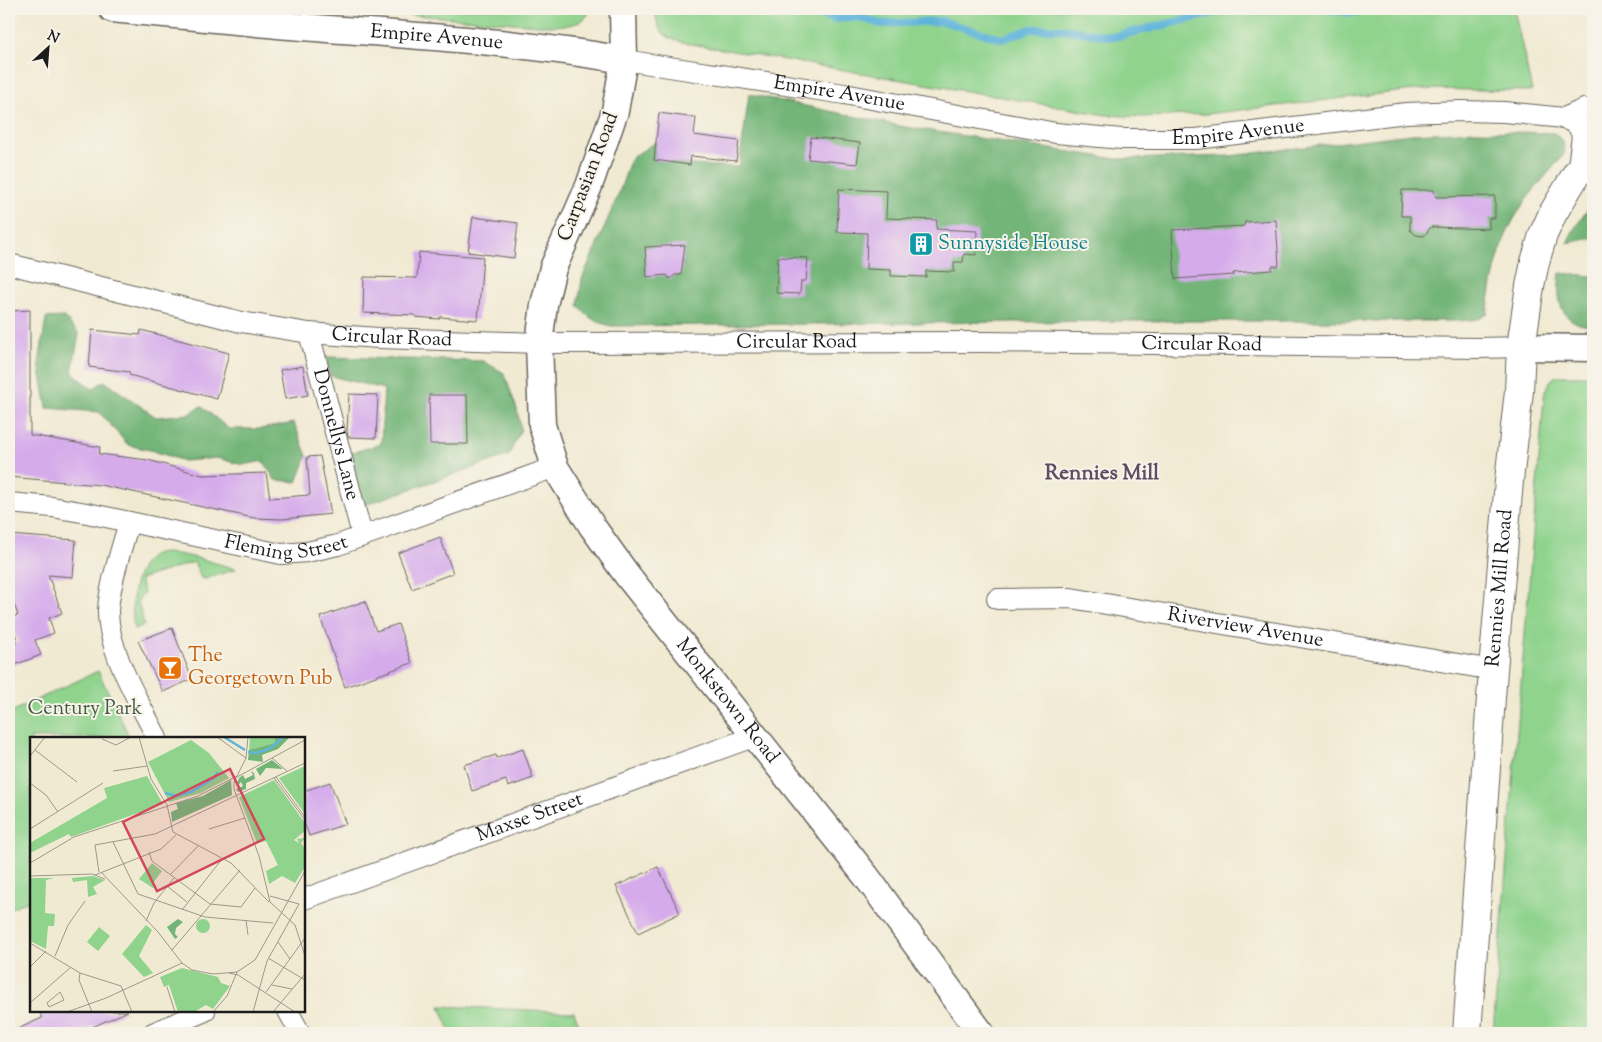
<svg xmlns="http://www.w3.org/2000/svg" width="1602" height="1042" viewBox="0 0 1602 1042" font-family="'Sorts Mill Goudy',serif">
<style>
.green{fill:#8fd38d;stroke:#567854}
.forest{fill:#73b578;stroke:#48684a}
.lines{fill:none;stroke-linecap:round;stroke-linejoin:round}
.stream{stroke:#5fb4db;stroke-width:8}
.building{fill:#d5abeb}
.minor-casing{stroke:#67645c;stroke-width:22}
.tertiary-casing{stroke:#67645c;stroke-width:29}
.secondary-casing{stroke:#67645c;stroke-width:30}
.minor{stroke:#fff;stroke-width:20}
.tertiary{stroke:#fff;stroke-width:26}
.secondary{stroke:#fff;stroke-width:28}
.labels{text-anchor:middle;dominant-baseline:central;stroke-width:4;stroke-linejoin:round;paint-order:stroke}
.street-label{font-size:20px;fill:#1c1c1c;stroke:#f7f3e8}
.culture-label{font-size:20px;fill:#0d838f;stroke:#f7f3e8;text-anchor:start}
.food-label{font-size:20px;fill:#c56008;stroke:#f7f3e8;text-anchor:start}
.park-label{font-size:20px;fill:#445c44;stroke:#f7f3e8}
.neighbourhood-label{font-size:21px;font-weight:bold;fill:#5d4e64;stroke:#f7f3e8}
.inset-river{fill:none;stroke:#5fb4db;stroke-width:2.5}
.inset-road{fill:none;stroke:#9c988a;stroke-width:1}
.view{fill:#d1495b;fill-opacity:0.15;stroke:#d1495b;stroke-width:2.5}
.inset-edge{fill:none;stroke:#1c1c1c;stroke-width:2.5}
</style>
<rect width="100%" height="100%" fill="#f7f3e8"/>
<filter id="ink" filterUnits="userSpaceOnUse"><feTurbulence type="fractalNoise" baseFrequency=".02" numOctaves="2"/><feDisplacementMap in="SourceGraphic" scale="10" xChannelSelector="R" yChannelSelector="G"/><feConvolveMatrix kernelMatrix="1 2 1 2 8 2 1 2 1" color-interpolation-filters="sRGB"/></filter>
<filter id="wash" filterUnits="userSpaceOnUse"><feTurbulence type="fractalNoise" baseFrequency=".0096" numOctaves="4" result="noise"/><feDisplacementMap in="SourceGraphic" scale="20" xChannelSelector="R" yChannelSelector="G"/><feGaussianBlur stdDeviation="1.12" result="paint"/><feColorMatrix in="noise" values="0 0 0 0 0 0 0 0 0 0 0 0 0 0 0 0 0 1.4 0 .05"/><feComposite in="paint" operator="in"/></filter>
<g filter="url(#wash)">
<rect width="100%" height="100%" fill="#f1ead3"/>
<!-- green -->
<path class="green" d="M 340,9 L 591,9 C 583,27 567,25 550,26 Z
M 655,9 L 1514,9 L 1532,91 L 1423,89 L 1206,114 L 1144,117 L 1106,115 L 686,43 C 663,37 658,34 655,9 Z
M 1556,376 L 1593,376 L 1593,1033 L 1493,1033 L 1543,409 C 1544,396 1544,384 1556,376 Z
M 157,553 C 183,552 211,562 236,569 L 205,579 L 201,578 L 194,562 L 140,579 L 144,593 L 138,601 L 144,625 L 134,629 C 131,605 131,566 157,553 Z
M 98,671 L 130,738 L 31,738 L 31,899 L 9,909 L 9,713 Z
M 440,1006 L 574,1012 L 582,1033 L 451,1033 Z"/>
<!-- forest -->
<path class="forest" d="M 749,94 L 905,127 L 1117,159 L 1230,156 L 1411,134 L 1477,131 L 1554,133 L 1563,141 L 1565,153 C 1548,174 1528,194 1515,217 C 1498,246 1492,281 1487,314 L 1479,319 L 1460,321 L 1118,321 L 611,326 C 596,322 587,318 578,305 L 582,279 L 619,193 L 631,158 L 656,142 L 654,160 L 690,165 L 739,167 Z
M 1593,202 L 1593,238 L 1567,243 L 1574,229 Z
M 1560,273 L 1593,276 L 1593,326 C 1560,325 1556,301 1560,273 Z
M 64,317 L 79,334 L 72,372 L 92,389 L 104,381 L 156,417 L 189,414 L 201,406 L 229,429 L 260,429 L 294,423 L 307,456 L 297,482 L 275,480 L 263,461 L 243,465 L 217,458 L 184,461 L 150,450 L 128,445 L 99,412 L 47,408 L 39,364 L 46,318 Z
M 325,357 L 483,361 L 504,373 L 517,409 L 521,429 L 509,455 L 362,506 L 351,453 L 381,444 L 384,389 L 331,376 Z"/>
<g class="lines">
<!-- stream -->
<path class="stream" d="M 804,9 L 835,19 L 858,17 L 881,24 L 942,21 L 1002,39 L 1031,29 L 1063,29 L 1113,37 L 1222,11 L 1285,9
M 1322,9 L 1354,13 L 1362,9"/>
</g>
<g id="blocks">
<!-- building -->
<path class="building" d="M 659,113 L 696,118 L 694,135 L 739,141 L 736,161 L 691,156 L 690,165 L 654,160 Z
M 811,137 L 860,143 L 857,164 L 808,159 Z
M 839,189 L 887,191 L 886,218 L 937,220 L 936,229 L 977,231 L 976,255 L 964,254 L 963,262 L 954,262 L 954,272 L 926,271 L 926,277 L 891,276 L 891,270 L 866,269 L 867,233 L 837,232 Z
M 1402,190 L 1434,190 L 1436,197 L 1495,196 L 1495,218 L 1489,218 L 1489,229 L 1431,227 L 1424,236 L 1416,235 L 1410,230 L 1410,216 L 1401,216 Z
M 473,217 L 518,223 L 514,258 L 468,252 Z
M 1276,220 L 1279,266 L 1272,266 L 1272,270 L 1233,273 L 1234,275 L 1175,279 L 1172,230 L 1244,226 L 1245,222 Z
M 685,245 L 681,275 L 675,275 L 670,279 L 667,275 L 647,277 L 645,247 Z
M 419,252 L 483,257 L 478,320 L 440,317 L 440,319 L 415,317 L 415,315 L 363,313 L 364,277 L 417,278 Z
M 778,257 L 808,258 L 806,281 L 801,281 L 800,294 L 776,293 Z
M 30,310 L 30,435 L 100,447 L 99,454 L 148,460 L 202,475 L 266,473 L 270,498 L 310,495 L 307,457 L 320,456 L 331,514 L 283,519 L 254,518 L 100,485 L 9,477 L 9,311 Z
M 92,330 L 140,335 L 141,330 L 229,353 L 217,399 L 129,375 L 130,372 L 89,367 Z
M 303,366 L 308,395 L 285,399 L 280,370 Z
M 349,394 L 378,395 L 376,438 L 348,437 L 347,431 Z
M 429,395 L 467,395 L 468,444 L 430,444 Z
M 9,535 L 76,540 L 73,577 L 48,575 L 62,613 L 49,618 L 54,633 L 35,640 L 41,655 L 9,667 L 9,646 L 18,642 L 10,618 L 18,615 L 9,591 Z
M 440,537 L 453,573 L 412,589 L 398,553 Z
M 365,601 L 376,631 L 398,624 L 412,663 L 345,687 L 320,617 Z
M 172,628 L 192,679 L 163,692 L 138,641 Z
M 523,749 L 533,778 L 508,787 L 506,780 L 472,791 L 464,765 L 496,755 L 497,758 Z
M 330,782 L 346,824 L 309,836 L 304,822 L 304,791 Z
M 658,867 L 680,913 L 638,933 L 616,886 Z
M 39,1011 L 128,1011 L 79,1033 L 9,1033 L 42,1018 Z"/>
</g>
</g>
<g filter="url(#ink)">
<use href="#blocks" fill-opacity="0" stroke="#67645c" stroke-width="1"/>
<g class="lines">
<defs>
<g id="minor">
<path id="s1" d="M 624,60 L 844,94 L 1056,133 L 1122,139 L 1196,139 L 1406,113 L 1461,111 L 1504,112 L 1564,118 L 1578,125 L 1582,136 L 1577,173"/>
<path d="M 1564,118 L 1584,109 L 1593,110"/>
<path id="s2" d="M 9,264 L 241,322 L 309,333 L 378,338 L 539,343 L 984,342 L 1479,348 L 1521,347"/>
<path id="s3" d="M 309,333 L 362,535"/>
<path id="s4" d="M 9,503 L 52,507 L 87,513 L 281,554 L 307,552 L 338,545 L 555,467"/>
<path d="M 129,522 C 122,547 109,586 108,611 C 108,652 139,701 157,738"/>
<path id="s5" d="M 997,599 L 1071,598 L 1493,670"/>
<path id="s6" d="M 304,899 L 756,736"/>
<path d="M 288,1011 L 300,1033"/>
<path d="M 153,1033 L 205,1011"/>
</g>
<g id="tertiary">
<path id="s7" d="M 112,9 C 180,15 248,23 316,28 C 419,36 523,42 624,60"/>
<path id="s8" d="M 623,9 L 624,60 L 615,111 L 589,186 L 553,268 L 544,305 L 539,343 L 542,425 L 555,467 L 592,526 L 627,575 L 866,876 L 981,1033"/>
<path d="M 1521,347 L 1593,348"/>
</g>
<g id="secondary">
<path id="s9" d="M 1467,1033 L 1493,670 L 1509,481 L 1519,391 L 1521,347 L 1530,286 L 1535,262 L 1543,235 L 1553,213 L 1577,173 L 1593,162"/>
</g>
</defs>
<!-- minor casing -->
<use href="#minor" class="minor-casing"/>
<!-- tertiary casing -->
<use href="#tertiary" class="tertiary-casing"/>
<!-- secondary casing -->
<use href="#secondary" class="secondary-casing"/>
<!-- minor -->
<use href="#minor" class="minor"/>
<!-- tertiary -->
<use href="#tertiary" class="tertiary"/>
<!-- secondary -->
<use href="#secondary" class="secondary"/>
</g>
</g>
<!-- icons -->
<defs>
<symbol id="building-square" viewBox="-11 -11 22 22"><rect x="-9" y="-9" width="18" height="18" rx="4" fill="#0f9aa8" stroke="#f7f3e8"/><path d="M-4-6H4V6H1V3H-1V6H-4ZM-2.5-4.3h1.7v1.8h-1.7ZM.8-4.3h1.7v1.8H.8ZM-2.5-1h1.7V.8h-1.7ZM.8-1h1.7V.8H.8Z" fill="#fff"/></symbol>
<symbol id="bar-square" viewBox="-11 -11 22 22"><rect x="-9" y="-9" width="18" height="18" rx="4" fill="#e8710a" stroke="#f7f3e8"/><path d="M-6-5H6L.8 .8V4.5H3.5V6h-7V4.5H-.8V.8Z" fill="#fff"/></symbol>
</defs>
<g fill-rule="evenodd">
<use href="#building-square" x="907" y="230" width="28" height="28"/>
<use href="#bar-square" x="156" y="654" width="28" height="28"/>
</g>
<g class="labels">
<!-- street labels -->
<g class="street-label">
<text stroke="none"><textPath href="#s7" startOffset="326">Empire Avenue</textPath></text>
<text stroke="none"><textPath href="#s1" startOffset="218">Empire Avenue</textPath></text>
<text stroke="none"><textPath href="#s1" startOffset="621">Empire Avenue</textPath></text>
<text transform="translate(589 177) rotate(-69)">Carpasian Road</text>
<text stroke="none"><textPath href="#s2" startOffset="391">Circular Road</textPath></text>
<text stroke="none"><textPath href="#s2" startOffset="796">Circular Road</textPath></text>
<text stroke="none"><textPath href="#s2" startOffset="1201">Circular Road</textPath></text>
<text stroke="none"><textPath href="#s3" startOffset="105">Donnellys Lane</textPath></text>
<text stroke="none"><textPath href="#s4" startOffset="282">Fleming Street</textPath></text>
<text stroke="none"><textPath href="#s9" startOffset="446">Rennies Mill Road</textPath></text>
<text stroke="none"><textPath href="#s5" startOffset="251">Riverview Avenue</textPath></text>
<text stroke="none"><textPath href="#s8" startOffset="765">Monkstown Road</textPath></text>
<text stroke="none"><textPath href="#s6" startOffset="240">Maxse Street</textPath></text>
</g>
<!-- culture labels -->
<g class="culture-label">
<text x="938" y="244">Sunnyside House</text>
</g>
<!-- food labels -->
<g class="food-label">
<text x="188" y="656">The<tspan x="188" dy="23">Georgetown Pub</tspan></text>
</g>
<!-- park labels -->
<g class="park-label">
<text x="85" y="709">Century Park</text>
</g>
<!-- neighbourhood labels -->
<g class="neighbourhood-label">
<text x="1102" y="474">Rennies Mill</text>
</g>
</g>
<!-- overview -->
<g transform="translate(30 737)">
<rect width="275" height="275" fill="#f1ead3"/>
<path d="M 220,0 L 245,0 L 246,6 L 219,13 ZM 161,3 L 179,16 L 199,41 L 171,56 L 139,65 L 118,25 ZM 275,29 L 275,77 L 249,41 ZM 117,39 L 133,67 L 41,100 L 39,97 L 0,116 L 0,106 L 77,61 L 74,51 ZM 244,43 L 275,86 L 275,94 L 264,103 L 269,106 L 267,102 L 275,101 L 271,106 L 275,112 L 275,130 L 265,146 L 252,139 L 239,147 L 236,134 L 248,128 L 236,104 L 227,106 L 209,60 ZM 122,126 L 132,134 L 123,146 L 126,149 L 123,151 L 109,142 ZM 63,139 L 75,143 L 63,150 L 67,157 L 58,160 L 57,143 L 43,145 L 42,141 ZM 0,141 L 24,141 L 16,143 L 15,176 L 25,177 L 24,189 L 18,189 L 16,212 L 0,204 ZM166 189a7 7 0 1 1 14 0a7 7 0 1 1-14 0ZM 116,188 L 122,193 L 109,219 L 123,236 L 114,240 L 92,217 ZM 69,190 L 80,199 L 68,214 L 57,205 ZM 152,231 L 188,240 L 191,246 L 200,249 L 183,272 L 176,268 L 164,275 L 148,275 L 139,248 L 134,250 L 130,240 Z" fill="#8fd38d"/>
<path d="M 245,0 L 260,0 L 248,12 L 232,18 L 233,25 L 218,23 L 219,13 L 245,6 ZM 242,23 L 253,32 L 236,31 L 230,39 L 226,32 ZM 221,34 L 224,36 L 225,42 L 216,46 L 216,52 L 208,55 L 206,52 L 213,49 L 211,45 L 206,50 L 209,41 L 213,38 L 215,42 L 223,38 ZM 201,43 L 202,58 L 142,85 L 141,75 L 148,72 L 146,66 L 173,59 ZM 148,182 L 153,185 L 146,191 L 145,197 L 148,200 L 145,202 L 137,190 Z" fill="#73b578"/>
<path class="inset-river" d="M 194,0 L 215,13M 218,15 L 226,16 L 239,12 L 254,0M 135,56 L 147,59 L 161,55 L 184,41 L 188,35"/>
<path class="inset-road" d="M 109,0 L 121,42 L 137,68 L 143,95 L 201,126 L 239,165M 187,0 L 216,21M 218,0 L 216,21 L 204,45 L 204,52 L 229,119 L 240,165 L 265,188M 72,2 L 86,8 L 101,0M 5,13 L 47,45M 0,19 L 15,0M 242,21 L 257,34M 83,34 L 117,29M 207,40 L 275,3M 246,40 L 275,80M 244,41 L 275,83M 0,46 L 16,58 L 28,75M 0,92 L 73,46M 179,92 L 215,81M 101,102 L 109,118M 83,105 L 108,157M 119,115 L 122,124 L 180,167 L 211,170 L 225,151M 0,126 L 44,100 L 168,59 L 207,39M 69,135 L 65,108 L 125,97 L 275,26M 71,135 L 128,195 L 152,226 L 162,233 L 183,237 L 207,235M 65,138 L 131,112 L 146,98M 140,138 L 168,109M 0,139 L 62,137 L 75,142M 137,149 L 157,165M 108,157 L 175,180 L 243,186M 240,159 L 269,167M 152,173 L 192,122M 216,183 L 218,198M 116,184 L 124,166 L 144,141M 265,188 L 275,219M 248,205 L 260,222M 0,206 L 50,236 L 91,249 L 102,275M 142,213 L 210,133M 25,219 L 38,188 L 55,164M 238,221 L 275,243M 0,230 L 16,214M 50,236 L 49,243 L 62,275M 199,236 L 208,238 L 265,275M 242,248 L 262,252M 137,250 L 145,275M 30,255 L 34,263 L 19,270 L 17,266 ZM 236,255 L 275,201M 0,266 L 40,231M 37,275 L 76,261 L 152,226M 183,275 L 197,259 L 207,235 L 225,223 L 275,134M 223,275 L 237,224 L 269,167M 243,275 L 275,237"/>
<path class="view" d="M 200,32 L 234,102 L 127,154 L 93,85 Z"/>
<rect width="275" height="275" class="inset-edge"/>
</g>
<!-- margin -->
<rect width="1602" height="1042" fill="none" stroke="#f7f3e8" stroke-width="30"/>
<!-- north arrow -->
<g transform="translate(48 48) rotate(26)" stroke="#f7f3e8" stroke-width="4" paint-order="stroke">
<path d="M0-4L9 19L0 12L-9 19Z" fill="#1c1c1c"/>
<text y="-8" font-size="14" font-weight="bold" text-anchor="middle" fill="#1c1c1c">N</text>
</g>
</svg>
